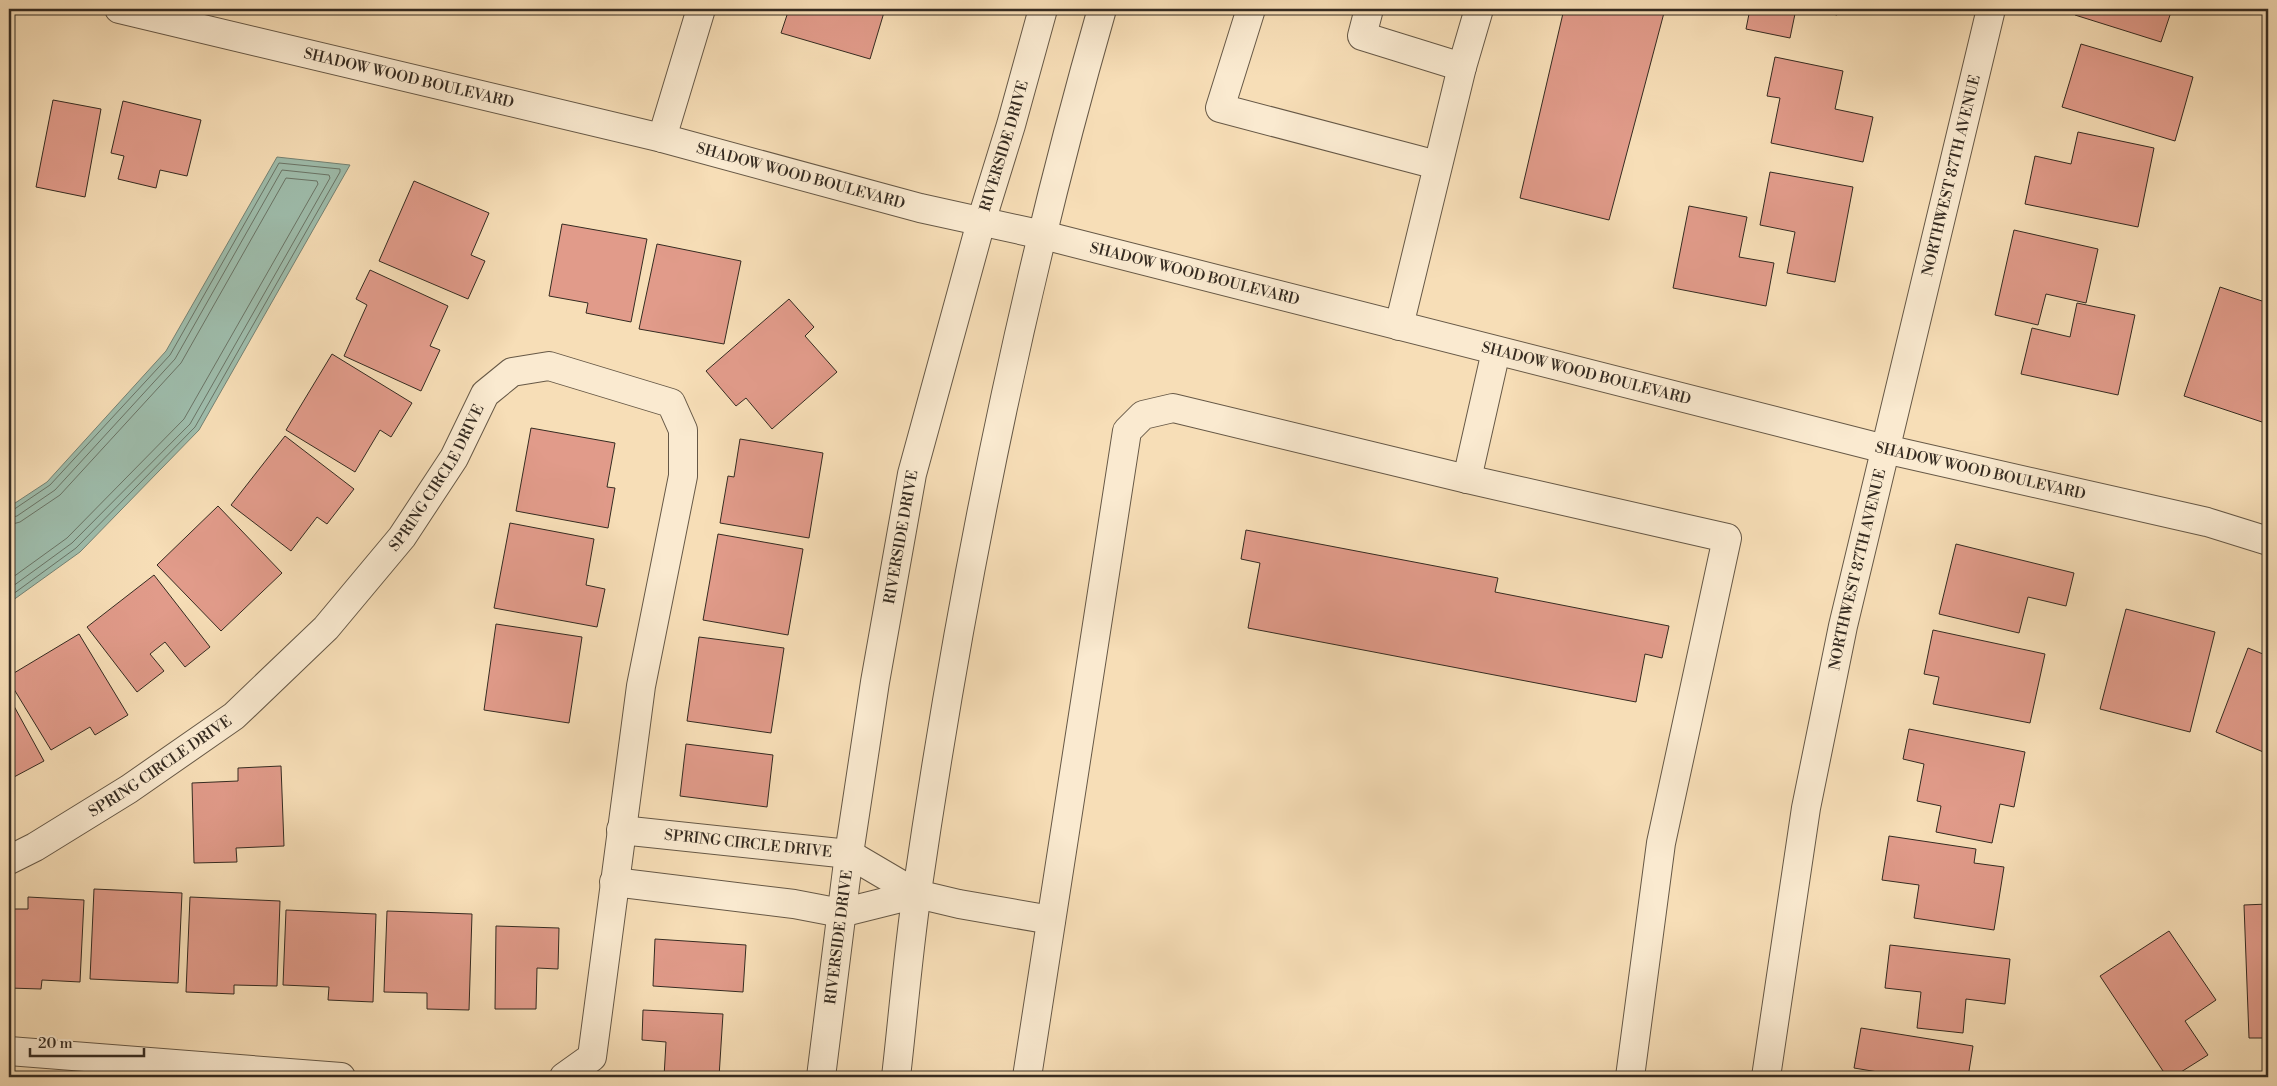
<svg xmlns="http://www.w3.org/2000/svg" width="2277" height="1086" viewBox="0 0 2277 1086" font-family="'Libre Bodoni',serif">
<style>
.water{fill:#9ebcab;stroke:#748274}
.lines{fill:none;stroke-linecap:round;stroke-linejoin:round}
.shore{stroke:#6a7466;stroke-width:1}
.building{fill:#e19b8a;stroke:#352b21}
.minor-casing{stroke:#665846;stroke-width:30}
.minor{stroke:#faead0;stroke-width:28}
.labels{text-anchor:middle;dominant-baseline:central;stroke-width:5;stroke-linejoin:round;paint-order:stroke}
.street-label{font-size:15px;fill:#352b21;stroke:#faead0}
</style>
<rect width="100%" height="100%" fill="#f7deb7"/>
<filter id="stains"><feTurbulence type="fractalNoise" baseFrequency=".004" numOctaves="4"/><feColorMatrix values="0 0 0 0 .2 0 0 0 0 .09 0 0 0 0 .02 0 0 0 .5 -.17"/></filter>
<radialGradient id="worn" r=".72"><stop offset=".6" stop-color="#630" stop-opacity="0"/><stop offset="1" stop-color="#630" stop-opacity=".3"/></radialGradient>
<!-- water -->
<path class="water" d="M 277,157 L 350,165 L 199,430 L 80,552 L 9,603 L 9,507 L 47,482 L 166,351 Z"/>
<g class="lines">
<!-- shore -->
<path class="shore" d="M 9,511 L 13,510 L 50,485 L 170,355 L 279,163 L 340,169 L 340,172 L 195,427 L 76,548 L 9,597
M 9,518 L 17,516 L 55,490 L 175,359 L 282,170 L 329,175 L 330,178 L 190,424 L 72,543 L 9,589
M 9,525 L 20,522 L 60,495 L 181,363 L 286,178 L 317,181 L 318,184 L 184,419 L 67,538 L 9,580"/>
</g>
<!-- building -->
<path class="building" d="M 789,9 L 885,9 L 870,59 L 781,33 Z
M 1564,9 L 1665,9 L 1609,220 L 1520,198 Z
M 1750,9 L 1796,9 L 1790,38 L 1746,29 Z
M 1810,9 L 1838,9 L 1837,15 Z
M 2077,9 L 2172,9 L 2161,42 L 2075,15 Z
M 2081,44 L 2193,77 L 2175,141 L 2062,107 Z
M 1775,57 L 1843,71 L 1835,109 L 1873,117 L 1863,162 L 1771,143 L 1780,98 L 1767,96 Z
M 53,100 L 101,109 L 85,197 L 36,187 Z
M 123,101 L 201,120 L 187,176 L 160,170 L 156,188 L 118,179 L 124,156 L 111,153 Z
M 2078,132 L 2154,148 L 2138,227 L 2025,204 L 2035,156 L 2071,164 Z
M 1770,172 L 1853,187 L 1835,282 L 1787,273 L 1795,232 L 1760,225 Z
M 414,181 L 489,213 L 471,255 L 485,261 L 468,299 L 379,261 Z
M 1689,206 L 1747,217 L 1739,257 L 1774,263 L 1766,306 L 1673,288 Z
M 562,224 L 647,239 L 631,322 L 586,313 L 588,303 L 549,296 Z
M 2014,230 L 2098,249 L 2086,303 L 2046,294 L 2038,325 L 1995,315 Z
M 657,244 L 741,261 L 724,344 L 639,329 Z
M 370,270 L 448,306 L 430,346 L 440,350 L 421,391 L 344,356 L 367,305 L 356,299 Z
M 2220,287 L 2268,303 L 2268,424 L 2184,396 Z
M 789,299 L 814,327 L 805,336 L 837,372 L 772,429 L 746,398 L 736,406 L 706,371 Z
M 2077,303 L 2135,315 L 2118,395 L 2021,374 L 2032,328 L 2070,337 Z
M 332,354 L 412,403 L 391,437 L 380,430 L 355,472 L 286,430 Z
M 531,428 L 615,443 L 607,487 L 615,488 L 608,528 L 516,511 Z
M 285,436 L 354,489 L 327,524 L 317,517 L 291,551 L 231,505 Z
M 740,439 L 823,453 L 809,538 L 720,523 L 728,476 L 734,477 Z
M 218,506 L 282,573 L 221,631 L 157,565 Z
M 510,523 L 594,539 L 586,585 L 605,589 L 597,627 L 494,608 Z
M 1246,530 L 1498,578 L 1495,592 L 1669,626 L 1662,658 L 1645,654 L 1636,702 L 1248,628 L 1260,563 L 1241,559 Z
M 718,534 L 803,549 L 788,635 L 703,620 Z
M 1956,544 L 2074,573 L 2066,606 L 2028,597 L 2019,633 L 1939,614 Z
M 154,575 L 210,647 L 185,667 L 165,642 L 150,654 L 164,671 L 137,692 L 87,627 Z
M 2126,609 L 2215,632 L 2190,732 L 2100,709 Z
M 496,624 L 582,637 L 569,723 L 484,710 Z
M 1933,630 L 2045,654 L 2030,723 L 1933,704 L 1939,677 L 1924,674 Z
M 79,634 L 128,715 L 95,735 L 90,727 L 51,750 L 9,681 L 9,676 Z
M 699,637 L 784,648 L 771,733 L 687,721 Z
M 2248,648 L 2268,656 L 2268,754 L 2216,732 Z
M 9,697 L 44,761 L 14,777 L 9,767 Z
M 1909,729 L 2025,752 L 2014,807 L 2000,804 L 1992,843 L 1936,832 L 1941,806 L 1917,801 L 1924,764 L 1903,759 Z
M 686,744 L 773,755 L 767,807 L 680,796 Z
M 281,766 L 284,846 L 236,848 L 237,862 L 194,863 L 192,783 L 238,781 L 238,768 Z
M 1889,836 L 1976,849 L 1974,863 L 2004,867 L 1994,930 L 1914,918 L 1919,885 L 1882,880 Z
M 94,889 L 182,893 L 178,983 L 90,979 Z
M 28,897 L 84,900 L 80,982 L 42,980 L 41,989 L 9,988 L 9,909 L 28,909 Z
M 190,897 L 280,901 L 277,986 L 234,985 L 234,994 L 186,992 Z
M 2268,904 L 2268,1038 L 2249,1038 L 2244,905 Z
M 286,910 L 376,914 L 373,1002 L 328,1000 L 329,987 L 283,985 Z
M 387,911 L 472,914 L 469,1010 L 427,1009 L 427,993 L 384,992 Z
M 496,926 L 559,928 L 558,969 L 537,968 L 536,1009 L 495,1009 Z
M 2169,931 L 2216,1000 L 2185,1021 L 2208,1055 L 2173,1077 L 2167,1077 L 2100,976 Z
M 655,939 L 746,945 L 743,992 L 653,986 Z
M 1890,945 L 2010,959 L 2005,1004 L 1966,999 L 1963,1033 L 1917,1028 L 1921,992 L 1885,988 Z
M 643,1010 L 723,1014 L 719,1077 L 664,1077 L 666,1042 L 642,1040 Z
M 1861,1028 L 1973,1046 L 1968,1077 L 1889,1077 L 1890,1074 L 1854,1068 Z"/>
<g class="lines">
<defs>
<g id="minor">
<path id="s1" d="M 119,9 L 662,138 L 920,208 L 1043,235 L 1885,449 L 2207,522 L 2268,541"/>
<path d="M 1251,9 L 1220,108 L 1437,165"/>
<path d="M 1369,9 L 1362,36 L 1462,67"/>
<path d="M 662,138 L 701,9"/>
<path d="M 1399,326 L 1462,67 L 1479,9"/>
<path d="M 1467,479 L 1496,351"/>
<path id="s2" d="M 621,830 L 849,854 L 917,894 L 959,904 L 1051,920"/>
<path id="s3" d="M 9,860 L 35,847 L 129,789 L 234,716 L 326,628 L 402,537 L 454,458 L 485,394 L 512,372 L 549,366 L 671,403 L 683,430 L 683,476 L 641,686 L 592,1057 L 564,1077"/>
<path d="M 614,882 L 794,904 L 841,913 L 917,894"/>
<path d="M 9,1051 L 341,1077"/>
<path id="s4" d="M 821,1077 L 849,854 L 875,682 L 912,474 L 981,222 L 1011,125 L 1043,9"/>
<path d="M 896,1077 C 903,1016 908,954 917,892 C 960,595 1019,298 1102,9"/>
<path d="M 1027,1077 L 1127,431 L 1143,415 L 1173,408 L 1467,479 L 1727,538 L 1661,843 L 1630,1077"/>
<path id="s5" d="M 1766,1077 L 1806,808 L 1843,626 L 1991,9"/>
</g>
</defs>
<!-- minor casing -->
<use href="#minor" class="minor-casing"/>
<!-- minor -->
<use href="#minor" class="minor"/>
</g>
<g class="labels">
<!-- street labels -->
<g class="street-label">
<text stroke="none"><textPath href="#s1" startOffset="298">SHADOW WOOD BOULEVARD</textPath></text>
<text stroke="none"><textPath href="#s4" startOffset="951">RIVERSIDE DRIVE</textPath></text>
<text stroke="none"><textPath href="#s5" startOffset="921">NORTHWEST 87TH AVENUE</textPath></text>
<text stroke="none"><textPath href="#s1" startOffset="702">SHADOW WOOD BOULEVARD</textPath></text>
<text stroke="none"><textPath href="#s1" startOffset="1108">SHADOW WOOD BOULEVARD</textPath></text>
<text stroke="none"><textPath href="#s1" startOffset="1512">SHADOW WOOD BOULEVARD</textPath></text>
<text stroke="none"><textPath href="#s1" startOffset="1918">SHADOW WOOD BOULEVARD</textPath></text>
<text stroke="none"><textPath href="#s3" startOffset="582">SPRING CIRCLE DRIVE</textPath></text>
<text stroke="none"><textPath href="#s4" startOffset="546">RIVERSIDE DRIVE</textPath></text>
<text stroke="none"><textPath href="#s5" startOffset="516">NORTHWEST 87TH AVENUE</textPath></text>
<text stroke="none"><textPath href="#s3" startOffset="178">SPRING CIRCLE DRIVE</textPath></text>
<text stroke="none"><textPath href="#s2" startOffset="128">SPRING CIRCLE DRIVE</textPath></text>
<text stroke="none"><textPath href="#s4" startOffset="141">RIVERSIDE DRIVE</textPath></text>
</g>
</g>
<!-- margin -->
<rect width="2277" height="1086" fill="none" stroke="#f7deb7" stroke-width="30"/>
<rect x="10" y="10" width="2257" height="1066" fill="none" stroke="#352b21" stroke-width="2.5"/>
<rect x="15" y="15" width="2247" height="1056" fill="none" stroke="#352b21"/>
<!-- scale -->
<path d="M30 1048v8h114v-8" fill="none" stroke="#352b21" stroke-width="2.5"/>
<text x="38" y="1048" font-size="15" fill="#352b21" stroke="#faead0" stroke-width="4" paint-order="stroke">20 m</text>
<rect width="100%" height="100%" filter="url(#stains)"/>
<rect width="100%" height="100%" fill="url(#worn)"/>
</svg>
